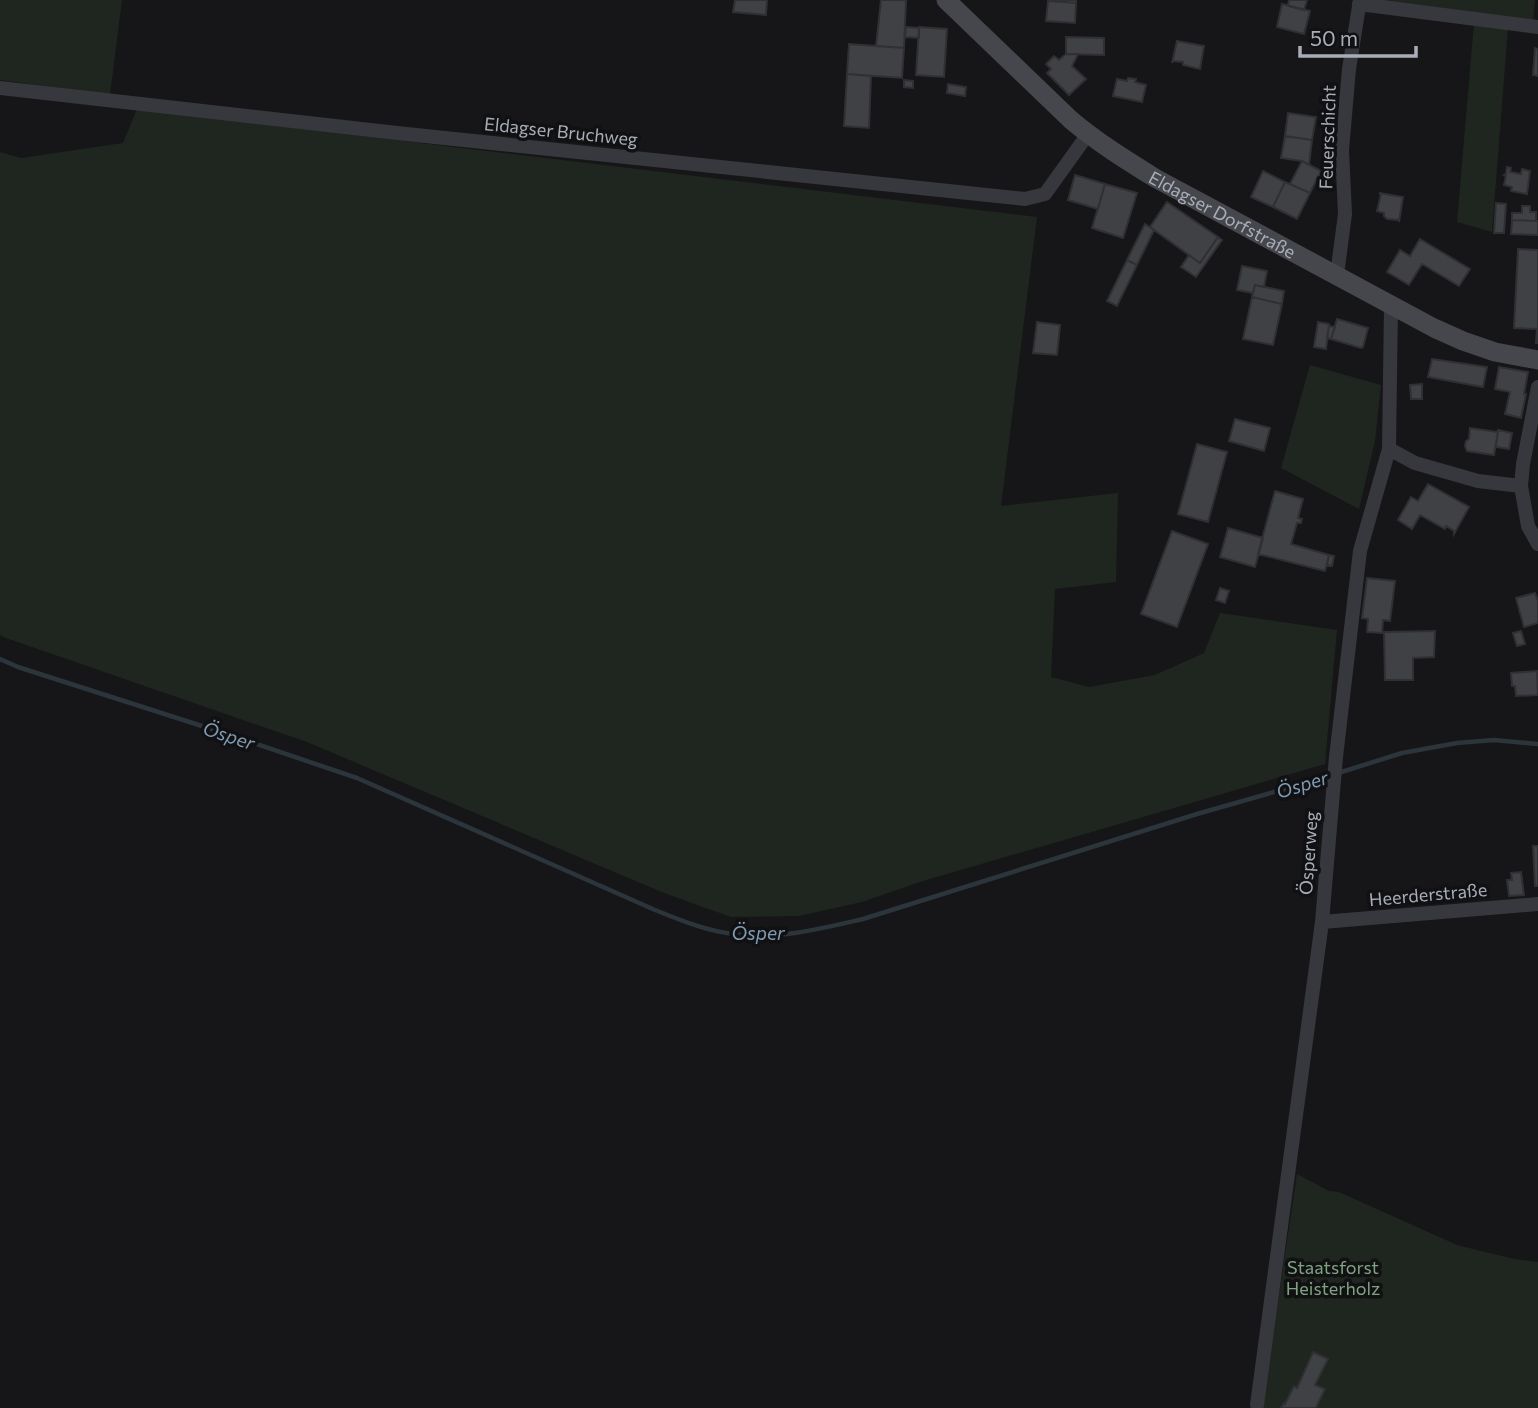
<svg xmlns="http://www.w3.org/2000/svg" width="1538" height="1408" viewBox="0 0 1538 1408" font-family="Commissioner,sans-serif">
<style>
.green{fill:#1e261f}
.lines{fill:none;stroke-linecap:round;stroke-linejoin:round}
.stream{stroke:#2c353c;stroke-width:4.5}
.building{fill:#404145;stroke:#303034;stroke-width:2}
.street{stroke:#37383d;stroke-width:14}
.secondary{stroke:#45474d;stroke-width:19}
.labels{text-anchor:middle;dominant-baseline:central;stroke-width:7;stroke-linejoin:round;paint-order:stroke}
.street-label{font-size:18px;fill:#a8adb8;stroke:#111113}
.park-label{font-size:18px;fill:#7fa381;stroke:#111113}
.water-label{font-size:19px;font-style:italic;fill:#7f9bb3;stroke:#111113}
</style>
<rect width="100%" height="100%" fill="#161618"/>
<!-- green -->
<path class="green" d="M 0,0 L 122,0 L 110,95 L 0,80 Z
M 1376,0 L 1535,0 L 1533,22 Z
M 1474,23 L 1508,28 L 1492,232 L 1457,222 Z
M 137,109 L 1037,217 L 1001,506 L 1118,493 L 1116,582 L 1055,589 L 1051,677 L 1089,687 L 1155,675 L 1204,653 L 1220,613 L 1337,630 L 1325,764 L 923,881 L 862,902 L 799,916 L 731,917 L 664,893 L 307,742 L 6,638 L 0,635 L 0,152 L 21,158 L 123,143 Z
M 1310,365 L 1381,385 L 1375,441 L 1359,509 L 1281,468 Z
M 1297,1174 L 1329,1191 L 1339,1192 L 1457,1245 L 1514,1259 L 1538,1262 L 1538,1408 L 1262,1408 Z"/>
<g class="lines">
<!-- stream -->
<path class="stream" d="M 0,659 L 18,667 L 230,735 L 357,778 L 655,910 C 680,920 706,931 733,934 C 777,940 820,929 863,919 L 1197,814 L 1316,780 L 1402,753 L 1457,743 L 1494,740 L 1538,744"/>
</g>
<!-- building -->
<path class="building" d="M 735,0 L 767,0 L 766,15 L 733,12 Z
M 881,0 L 906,0 L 904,48 L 876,46 Z
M 1048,0 L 1076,0 L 1076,3 Z
M 1289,0 L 1307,0 L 1304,10 L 1288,6 Z
M 1048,1 L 1076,3 L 1075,23 L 1046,21 Z
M 1282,4 L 1310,11 L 1304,34 L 1277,27 Z
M 906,27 L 919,28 L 919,38 L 905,37 Z
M 919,27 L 947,29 L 944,77 L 916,75 Z
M 1066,37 L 1104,38 L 1104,55 L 1066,54 Z
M 1177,41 L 1204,46 L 1200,69 L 1183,65 L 1183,62 L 1173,61 L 1172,63 Z
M 849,44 L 904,48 L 902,78 L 847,74 Z
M 1535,48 L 1538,49 L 1538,76 L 1533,75 Z
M 1066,54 L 1078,54 L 1072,66 L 1086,79 L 1069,95 L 1047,73 L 1051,69 L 1046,64 L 1054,56 L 1059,60 Z
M 847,74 L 871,76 L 869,128 L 844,126 Z
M 1128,78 L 1136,79 L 1135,82 L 1146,85 L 1142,102 L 1113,96 L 1117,79 L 1127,81 Z
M 904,80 L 913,81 L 913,88 L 904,87 Z
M 948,84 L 966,87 L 965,96 L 947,93 Z
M 1288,113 L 1316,117 L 1312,140 L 1285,136 Z
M 1285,136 L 1312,140 L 1309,165 L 1302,161 L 1281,158 Z
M 1302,161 L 1321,171 L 1310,193 L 1290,184 Z
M 1507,167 L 1511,168 L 1510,172 L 1521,174 L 1522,169 L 1530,171 L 1527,194 L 1511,191 L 1512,187 L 1504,185 L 1506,176 L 1504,175 L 1506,174 Z
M 1263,171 L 1285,182 L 1273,207 L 1251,197 Z
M 1075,175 L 1105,184 L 1098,209 L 1068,200 Z
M 1285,182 L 1310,193 L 1297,219 L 1273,207 Z
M 1105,184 L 1137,193 L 1123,238 L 1092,228 Z
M 1379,193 L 1403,197 L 1399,222 L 1399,220 L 1387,219 L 1384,216 L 1384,213 L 1377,211 L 1381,194 Z
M 1167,202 L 1218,237 L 1200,263 L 1150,227 Z
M 1496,203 L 1506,204 L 1504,233 L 1494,233 Z
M 1522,206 L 1530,206 L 1530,212 L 1536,212 L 1536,221 L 1512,220 L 1512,213 L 1522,213 Z
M 1512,220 L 1538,221 L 1538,235 L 1511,234 Z
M 1145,224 L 1154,230 L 1137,265 L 1127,260 Z
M 1218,237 L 1222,240 L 1196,277 L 1181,267 L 1189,255 L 1200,263 Z
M 1420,239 L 1470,269 L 1459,286 L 1422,264 L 1409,285 L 1387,272 L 1400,250 L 1410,256 Z
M 1518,249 L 1538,250 L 1538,343 L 1536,343 L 1537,329 L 1514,328 Z
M 1127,260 L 1137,265 L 1117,306 L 1107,301 Z
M 1242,266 L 1267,271 L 1264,287 L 1255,285 L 1253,293 L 1237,290 Z
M 1255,285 L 1284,291 L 1282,304 L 1252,297 Z
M 1252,297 L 1282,304 L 1273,345 L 1243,339 Z
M 1337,319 L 1368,328 L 1363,347 L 1361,348 L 1331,339 Z
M 1037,322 L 1060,325 L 1057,355 L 1033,353 Z
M 1318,322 L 1329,324 L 1326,349 L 1314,347 Z
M 1329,326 L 1335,327 L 1331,339 L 1327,338 Z
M 1432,359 L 1487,367 L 1483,387 L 1428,377 Z
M 1499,367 L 1528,372 L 1524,394 L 1526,394 L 1521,418 L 1505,414 L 1510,392 L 1495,389 Z
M 1422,384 L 1422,399 L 1411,399 L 1410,385 Z
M 1235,419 L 1270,428 L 1264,451 L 1229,441 Z
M 1470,428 L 1498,432 L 1494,455 L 1467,451 L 1465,446 L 1466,441 L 1469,439 Z
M 1498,430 L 1512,433 L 1509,449 L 1496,447 Z
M 1197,444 L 1227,452 L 1208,522 L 1178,514 Z
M 1428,484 L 1469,507 L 1454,534 L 1454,531 L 1446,526 L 1445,529 L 1420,515 L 1412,529 L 1398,520 L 1411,497 L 1418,501 Z
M 1275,491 L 1303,499 L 1298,518 L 1302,519 L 1301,523 L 1297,523 L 1291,544 L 1329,555 L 1325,571 L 1258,554 Z
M 1228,528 L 1263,538 L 1255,567 L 1220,557 Z
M 1172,531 L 1208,544 L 1177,627 L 1141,614 Z
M 1329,555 L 1334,556 L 1332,566 L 1327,565 Z
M 1367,578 L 1395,581 L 1390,621 L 1383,620 L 1382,633 L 1367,632 L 1368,619 L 1362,618 Z
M 1220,588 L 1229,591 L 1225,603 L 1216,600 Z
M 1535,593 L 1538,601 L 1538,623 L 1524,627 L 1516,598 Z
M 1435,631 L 1434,657 L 1413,658 L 1413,680 L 1385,680 L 1384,632 Z
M 1521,631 L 1525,644 L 1517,646 L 1513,633 Z
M 1537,671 L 1538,695 L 1516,696 L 1515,686 L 1512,686 L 1511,673 Z
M 1533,846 L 1538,846 L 1538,886 L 1535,886 Z
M 1521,872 L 1524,895 L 1509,896 L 1507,880 L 1512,880 L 1511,873 Z
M 1313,1352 L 1328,1359 L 1315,1385 L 1325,1389 L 1316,1408 L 1281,1408 L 1284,1403 L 1285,1404 L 1294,1386 L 1297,1388 Z"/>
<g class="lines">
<!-- street -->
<path class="street" d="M 1359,4 L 1538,27
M 0,88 L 397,133 L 1025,199 L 1045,194 L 1088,134
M 1337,275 L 1345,214 L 1342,150 L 1349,69 L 1360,0
M 1538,387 L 1523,464 L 1521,486 L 1528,526 L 1538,544
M 1389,449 L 1415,463 L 1478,481 L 1521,486
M 1322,922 L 1538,904
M 1257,1405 L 1322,922 L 1336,757 L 1360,551 L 1389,449 L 1391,305"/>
<!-- secondary -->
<path class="secondary" id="s1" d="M 946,0 L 1071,120 C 1097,142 1126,160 1155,178 L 1434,328 L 1463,341 L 1495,352 L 1538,360"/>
</g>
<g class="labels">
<!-- street labels -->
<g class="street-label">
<text transform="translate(561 131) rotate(6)">Eldagser Bruchweg</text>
<text transform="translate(1327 137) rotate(-88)">Feuerschicht</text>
<text stroke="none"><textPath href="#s1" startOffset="352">Eldagser Dorfstraße</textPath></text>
<text transform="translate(1308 853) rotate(-86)">Ösperweg</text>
<text transform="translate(1428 894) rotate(-5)">Heerderstraße</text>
</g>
<!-- park labels -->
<g class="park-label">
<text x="1333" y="1267">Staatsforst<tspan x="1333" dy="21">Heisterholz</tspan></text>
</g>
<!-- water labels -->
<g class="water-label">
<text transform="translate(229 735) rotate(18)">Ösper</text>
<text transform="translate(1302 784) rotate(-17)">Ösper</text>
<text x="758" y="932">Ösper</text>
</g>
</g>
<!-- scale -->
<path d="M1300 46v10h116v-10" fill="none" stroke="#a8adb8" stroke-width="3.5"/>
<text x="1310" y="46" font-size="21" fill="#a8adb8" stroke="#111113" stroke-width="5" paint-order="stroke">50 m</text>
</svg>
